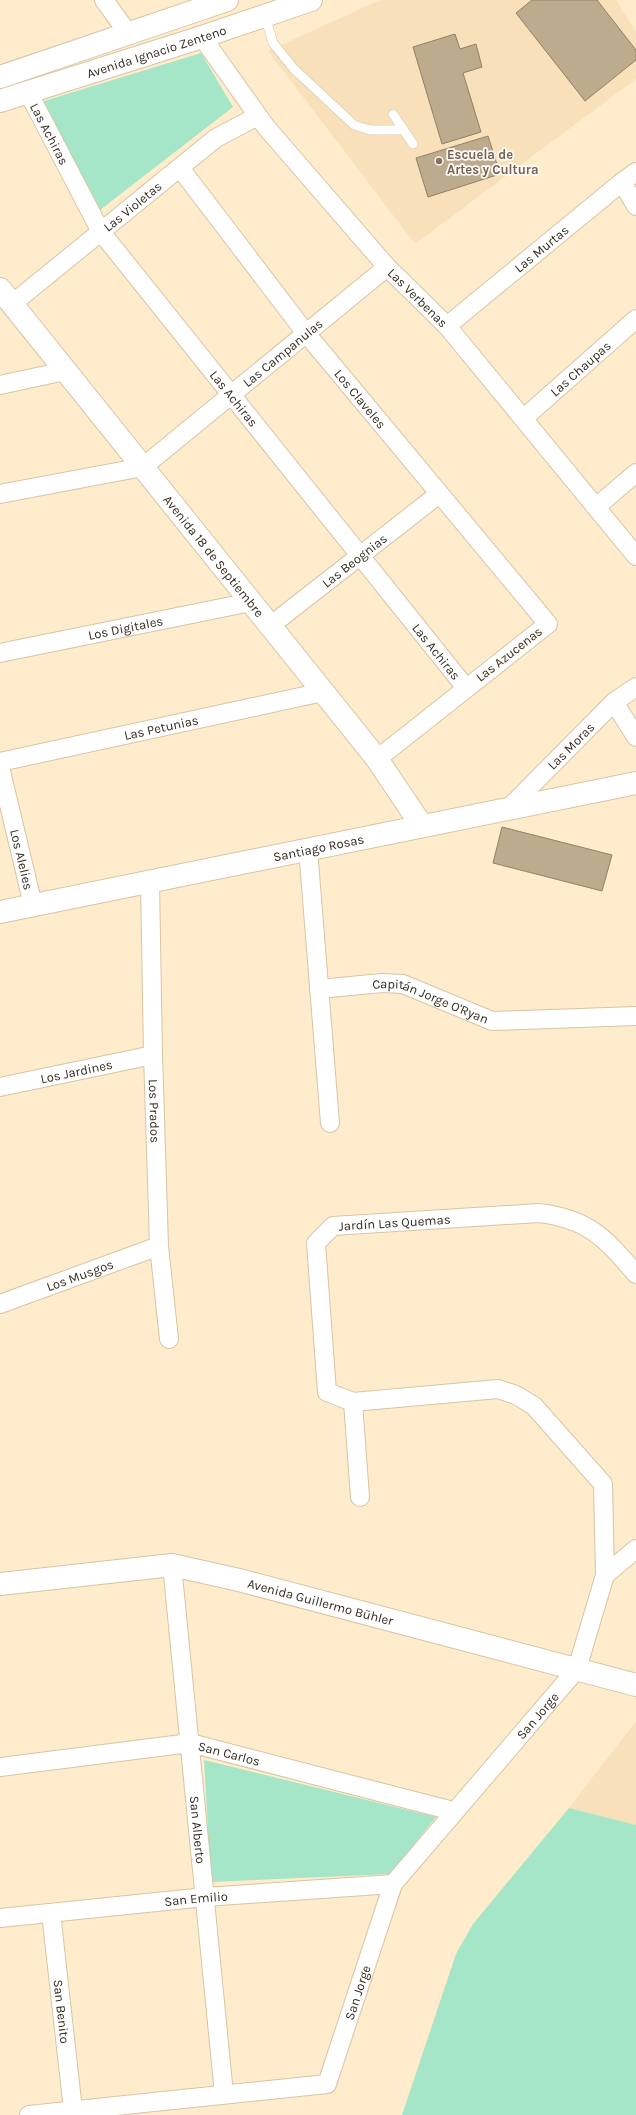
<svg xmlns="http://www.w3.org/2000/svg" width="636" height="2115" viewBox="0 0 636 2115" font-family="Karla,sans-serif">
<style>
.built{fill:#f8e0ba}
.green{fill:#a4e6c7}
.building{fill:#bdab8d;stroke:#928163}
.lines{fill:none;stroke-linecap:round;stroke-linejoin:round}
.service-casing{stroke:#d7c4a5;stroke-width:10}
.minor-casing{stroke:#d7c4a5;stroke-width:20}
.tertiary-casing{stroke:#d7c4a5;stroke-width:24}
.secondary-casing{stroke:#d7c4a5;stroke-width:24}
.service{stroke:#fff;stroke-width:9}
.minor{stroke:#fff;stroke-width:18}
.tertiary{stroke:#fff;stroke-width:22}
.secondary{stroke:#fff;stroke-width:22}
.education-dot{fill:#8d6e63;stroke:#fffbf5;stroke-width:1.5}
.labels{text-anchor:middle;dominant-baseline:central;stroke-width:3.5;stroke-linejoin:round;paint-order:stroke}
.street-label{font-size:13px;fill:#322b1f;stroke:#fffbf5}
.education-label{font-size:13px;font-weight:bold;fill:#785e54;stroke:#fffbf5;text-anchor:start}
</style>
<rect width="100%" height="100%" fill="#ffeccc"/>
<!-- built -->
<path class="built" d="M 380,0 L 616,0 L 636,32 L 636,79 L 415,244 L 268,51 Z
M 636,1721 L 636,1825 L 569,1808 Z"/>
<!-- green -->
<path class="green" d="M 201,53 L 233,107 L 100,210 L 41,102 Z
M 204,1760 L 436,1817 L 390,1874 L 211,1882 Z
M 569,1808 L 636,1825 L 636,2115 L 402,2115 L 456,1954 L 473,1924 Z"/>
<!-- building -->
<path class="building" d="M 532,0 L 597,0 L 636,50 L 636,60 L 585,101 L 516,13 Z
M 455,34 L 460,49 L 476,44 L 482,67 L 463,73 L 481,132 L 442,144 L 413,47 Z
M 488,136 L 500,174 L 428,197 L 416,158 Z
M 502,827 L 612,855 L 602,891 L 493,863 Z"/>
<g class="lines">
<defs>
<path id="service" d="M 265,16 L 273,43 L 294,69 L 354,125 L 370,130 L 404,130
M 393,114 L 413,144"/>
<g id="minor">
<path d="M 104,0 L 128,33"/>
<path id="s1" d="M 202,37 L 266,127 L 387,267 L 447,326 L 636,556"/>
<path id="s2" d="M 28,92 L 101,232 L 466,688"/>
<path id="s3" d="M 180,168 L 305,332 L 548,624 L 377,759"/>
<path d="M 622,182 L 636,206"/>
<path id="s4" d="M 12,304 L 216,138 L 258,116"/>
<path id="s5" d="M 447,326 L 622,182 L 636,172"/>
<path d="M 0,385 L 65,371"/>
<path id="s6" d="M 524,418 L 636,319"/>
<path id="s7" d="M 0,494 L 143,467 L 387,267"/>
<path d="M 596,507 L 636,473"/>
<path id="s8" d="M 270,626 L 439,494"/>
<path id="s9" d="M 0,653 L 251,602"/>
<path d="M 614,702 L 636,737"/>
<path id="s10" d="M 0,762 L 323,692"/>
<path id="s11" d="M 0,767 L 33,905"/>
<path id="s12" d="M 508,809 L 614,702 L 636,687"/>
<path d="M 308,849 L 330,1123"/>
<path id="s13" d="M 150,881 L 153,1055 L 159,1246 L 169,1339"/>
<path id="s14" d="M 319,989 L 382,983 L 403,984 L 492,1021 L 636,1016"/>
<path id="s15" d="M 0,1087 L 153,1055"/>
<path id="s16" d="M 0,1304 L 159,1246"/>
<path d="M 353,1402 L 360,1497"/>
<path id="s17" d="M 172,1565 L 224,2094"/>
<path d="M 605,1575 L 636,1549"/>
<path id="s18" d="M 0,1767 L 190,1743 L 453,1811"/>
<path id="s19" d="M 51,1913 L 73,2110"/>
<path id="s20" d="M 0,1918 L 205,1897 L 393,1884"/>
<path id="s21" d="M 29,2115 L 327,2084 L 393,1884 L 577,1669 L 605,1575 L 603,1484 L 534,1406 L 516,1395 L 498,1389 L 353,1402 L 327,1392 L 316,1243 L 333,1226 L 539,1213 C 589,1219 605,1238 636,1274"/>
</g>
<g id="tertiary">
<path id="s22" d="M 0,289 L 377,759 L 422,826"/>
<path id="s23" d="M 0,912 L 636,783"/>
</g>
<g id="secondary">
<path d="M 0,77 L 227,0"/>
<path id="s24" d="M 0,101 L 202,37 L 311,0"/>
<path id="s25" d="M 0,1584 L 172,1565 L 239,1580 L 636,1685"/>
</g>
</defs>
<!-- service casing -->
<use href="#service" class="service-casing"/>
<!-- minor casing -->
<use href="#minor" class="minor-casing"/>
<!-- tertiary casing -->
<use href="#tertiary" class="tertiary-casing"/>
<!-- secondary casing -->
<use href="#secondary" class="secondary-casing"/>
<!-- service -->
<use href="#service" class="service"/>
<!-- minor -->
<use href="#minor" class="minor"/>
<!-- tertiary -->
<use href="#tertiary" class="tertiary"/>
<!-- secondary -->
<use href="#secondary" class="secondary"/>
</g>
<!-- markers -->
<circle class="education-dot" cx="439" cy="161" r="4"/>
<g class="labels">
<!-- street labels -->
<g class="street-label">
<text stroke="none"><textPath href="#s24" startOffset="164">Avenida Ignacio Zenteno</textPath></text>
<text stroke="none"><textPath href="#s2" startOffset="47">Las Achiras</textPath></text>
<text stroke="none"><textPath href="#s4" startOffset="155">Las Violetas</textPath></text>
<text stroke="none"><textPath href="#s5" startOffset="122">Las Murtas</textPath></text>
<text stroke="none"><textPath href="#s1" startOffset="339">Las Verbenas</textPath></text>
<text stroke="none"><textPath href="#s7" startOffset="326">Las Campanulas</textPath></text>
<text stroke="none"><textPath href="#s6" startOffset="75">Las Chaupas</textPath></text>
<text stroke="none"><textPath href="#s2" startOffset="371">Las Achiras</textPath></text>
<text stroke="none"><textPath href="#s3" startOffset="293">Los Claveles</textPath></text>
<text stroke="none"><textPath href="#s22" startOffset="342">Avenida 18 de Septiembre</textPath></text>
<text stroke="none"><textPath href="#s8" startOffset="107">Las Beognias</textPath></text>
<text stroke="none"><textPath href="#s9" startOffset="128">Los Digitales</textPath></text>
<text stroke="none"><textPath href="#s2" startOffset="695">Las Achiras</textPath></text>
<text transform="translate(509 654) rotate(-38)">Las Azucenas</text>
<text stroke="none"><textPath href="#s10" startOffset="165">Las Petunias</textPath></text>
<text stroke="none"><textPath href="#s12" startOffset="89">Las Moras</textPath></text>
<text stroke="none"><textPath href="#s23" startOffset="325">Santiago Rosas</textPath></text>
<text stroke="none"><textPath href="#s11" startOffset="95">Los Alelies</textPath></text>
<text stroke="none"><textPath href="#s14" startOffset="115">Capitán Jorge O'Ryan</textPath></text>
<text stroke="none"><textPath href="#s15" startOffset="78">Los Jardines</textPath></text>
<text stroke="none"><textPath href="#s13" startOffset="230">Los Prados</textPath></text>
<text stroke="none"><textPath href="#s21" startOffset="1535">Jardín Las Quemas</textPath></text>
<text stroke="none"><textPath href="#s16" startOffset="85">Los Musgos</textPath></text>
<text stroke="none"><textPath href="#s25" startOffset="326">Avenida Guillermo Bühler</textPath></text>
<text stroke="none"><textPath href="#s21" startOffset="732">San Jorge</textPath></text>
<text stroke="none"><textPath href="#s18" startOffset="232">San Carlos</textPath></text>
<text stroke="none"><textPath href="#s17" startOffset="266">San Alberto</textPath></text>
<text stroke="none"><textPath href="#s20" startOffset="197">San Emilio</textPath></text>
<text stroke="none"><textPath href="#s21" startOffset="396">San Jorge</textPath></text>
<text stroke="none"><textPath href="#s19" startOffset="99">San Benito</textPath></text>
</g>
<!-- education labels -->
<g class="education-label">
<text x="447" y="154">Escuela de<tspan x="447" dy="15">Artes y Cultura</tspan></text>
</g>
</g>
</svg>
